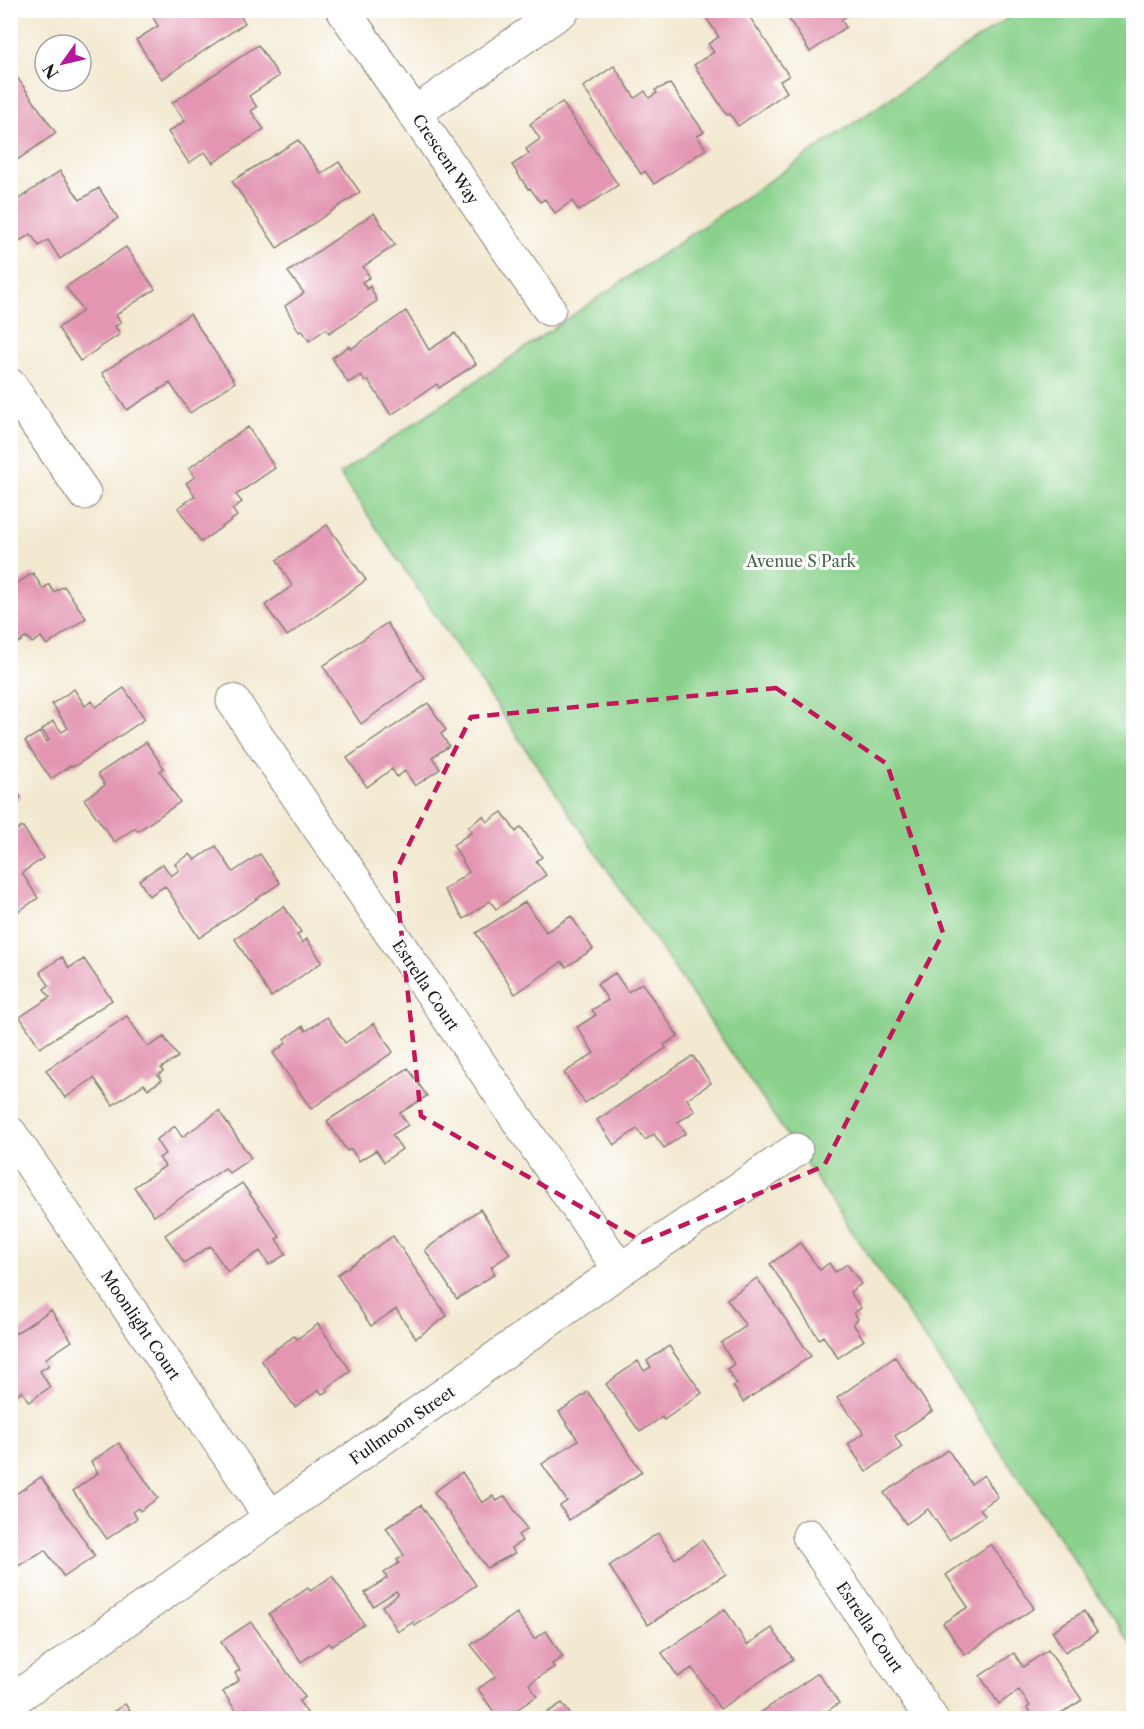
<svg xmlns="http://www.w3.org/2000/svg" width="1144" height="1729" viewBox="0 0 1144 1729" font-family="'Libre Caslon Text',serif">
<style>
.green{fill:#8ad18c;stroke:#537654;stroke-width:1.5}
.building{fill:#e395b2}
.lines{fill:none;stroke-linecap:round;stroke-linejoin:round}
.minor-casing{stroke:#888276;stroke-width:35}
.minor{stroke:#fff;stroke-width:33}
.marked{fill:none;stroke:#c2185b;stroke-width:4.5;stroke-dasharray:12 8;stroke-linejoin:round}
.labels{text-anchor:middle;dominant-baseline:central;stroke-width:6;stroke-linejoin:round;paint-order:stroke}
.street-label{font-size:16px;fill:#1c1c1c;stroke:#fff}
.park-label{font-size:16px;fill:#486449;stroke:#fff}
</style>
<rect width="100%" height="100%" fill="#fff"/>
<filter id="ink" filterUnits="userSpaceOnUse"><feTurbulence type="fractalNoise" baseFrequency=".0167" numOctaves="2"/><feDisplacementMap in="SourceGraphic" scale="12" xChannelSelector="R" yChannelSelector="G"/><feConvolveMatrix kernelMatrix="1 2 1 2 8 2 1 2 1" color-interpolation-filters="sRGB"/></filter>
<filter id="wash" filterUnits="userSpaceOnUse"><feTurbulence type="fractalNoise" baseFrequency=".008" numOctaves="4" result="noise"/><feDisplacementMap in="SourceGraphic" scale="24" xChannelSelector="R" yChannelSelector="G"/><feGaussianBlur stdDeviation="1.35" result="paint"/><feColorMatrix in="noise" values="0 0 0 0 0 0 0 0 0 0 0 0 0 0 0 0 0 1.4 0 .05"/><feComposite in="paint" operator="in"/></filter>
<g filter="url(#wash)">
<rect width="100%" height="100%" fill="#f3e9d1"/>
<!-- green -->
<path class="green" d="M 1018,11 L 1133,11 L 1133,1647 L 340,474 Z"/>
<g id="blocks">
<!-- building -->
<path class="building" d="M 149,10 L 236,10 L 245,23 L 162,79 L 136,40 L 158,26 Z
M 701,10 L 745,10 L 789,76 L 780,81 L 787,92 L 738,126 L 730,114 L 727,115 L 694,65 L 714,52 L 708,44 L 719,37 Z
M 783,10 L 855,10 L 841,20 L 846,27 L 810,52 Z
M 258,45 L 279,76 L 249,96 L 257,107 L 251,111 L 264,129 L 213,163 L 205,152 L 189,163 L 168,132 L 185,121 L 172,103 Z
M 614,66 L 635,98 L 645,91 L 649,98 L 657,93 L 655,90 L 670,84 L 704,132 L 697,136 L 706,149 L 654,184 L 645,171 L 641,174 L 583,87 Z
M 14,73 L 56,133 L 10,165 L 10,75 Z
M 562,102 L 618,185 L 579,211 L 572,201 L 555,213 L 545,199 L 540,202 L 530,188 L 528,189 L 512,165 L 529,154 L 526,149 L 540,139 L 530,124 Z
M 298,140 L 321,174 L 339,162 L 360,192 L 277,248 L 232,181 Z
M 60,171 L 80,200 L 99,188 L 118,218 L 60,259 L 48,240 L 39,246 L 31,234 L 10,247 L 10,205 Z
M 374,213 L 395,245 L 363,267 L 370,277 L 362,282 L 367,289 L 370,286 L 377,301 L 329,333 L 326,329 L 309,341 L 302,330 L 299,332 L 285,306 L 304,293 L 288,272 Z
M 126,247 L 155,289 L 116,315 L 121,323 L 115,326 L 120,334 L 80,361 L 58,328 L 83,311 L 66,287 Z
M 406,311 L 429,350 L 455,333 L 476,364 L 439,388 L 437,384 L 391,415 L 368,380 L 365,382 L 361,375 L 348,383 L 332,358 L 349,346 L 351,349 Z
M 190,314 L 235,382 L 190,413 L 170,383 L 127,410 L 102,373 Z
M 248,427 L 275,468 L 236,495 L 242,502 L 232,509 L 237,516 L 201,542 L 178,508 L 195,496 L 186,483 L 195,477 L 189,468 Z
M 327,525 L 366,580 L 287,636 L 265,605 L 292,586 L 277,560 Z
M 33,573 L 43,589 L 49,584 L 54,592 L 64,586 L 86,618 L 47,645 L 41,637 L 32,643 L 27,637 L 10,648 L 10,588 Z
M 387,623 L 424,678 L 361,724 L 323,666 Z
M 124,688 L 145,719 L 75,766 L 70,766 L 51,779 L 25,741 L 40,732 L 47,742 L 49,740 L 42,730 L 53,721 L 62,732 L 68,728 L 52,704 L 74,689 L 85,706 L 92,701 L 96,707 Z
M 428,703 L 446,730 L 441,734 L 449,746 L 432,757 L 440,769 L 415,786 L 405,771 L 397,777 L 392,769 L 367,787 L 347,758 Z
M 146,742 L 164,768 L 160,771 L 180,802 L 138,831 L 135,828 L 114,842 L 84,799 L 105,785 L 98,774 Z
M 10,782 L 21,797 L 10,805 Z
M 502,812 L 516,832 L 521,827 L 542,857 L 536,861 L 546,875 L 496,909 L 490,901 L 464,919 L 444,890 L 469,872 L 453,845 L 472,832 L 468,827 L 483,816 L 487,822 Z
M 23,827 L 43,858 L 22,873 L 38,898 L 10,917 L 10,833 Z
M 216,846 L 233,872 L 260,854 L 280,883 L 199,938 L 165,886 L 149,896 L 139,880 L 163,864 L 171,876 L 179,870 L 175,864 L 190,854 L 195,860 Z
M 525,902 L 546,932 L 571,916 L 593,949 L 566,967 L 562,962 L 515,994 L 476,933 Z
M 284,906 L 301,932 L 297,935 L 302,943 L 307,939 L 322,962 L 271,997 L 235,939 Z
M 62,957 L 69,968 L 84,959 L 112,1000 L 40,1048 L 20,1017 L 50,997 L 44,989 L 49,985 L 40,972 Z
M 615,973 L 628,992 L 642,983 L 678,1036 L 664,1045 L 666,1048 L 585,1103 L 564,1073 L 594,1053 L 577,1027 L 596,1015 L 592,1010 L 608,1000 L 597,984 Z
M 127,1016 L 148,1047 L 164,1037 L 178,1057 L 161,1068 L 163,1071 L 158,1075 L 162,1080 L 148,1089 L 144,1084 L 113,1105 L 94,1078 L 65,1098 L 46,1070 Z
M 327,1017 L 345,1043 L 374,1023 L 393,1052 L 311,1109 L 273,1053 L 286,1043 L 284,1039 L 303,1026 L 306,1031 Z
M 693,1056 L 711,1083 L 687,1099 L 695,1111 L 678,1122 L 686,1133 L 664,1148 L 654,1134 L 645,1140 L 637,1129 L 614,1145 L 597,1120 Z
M 408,1068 L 427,1096 L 400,1113 L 408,1125 L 392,1135 L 402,1149 L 384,1162 L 376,1150 L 359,1161 L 351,1149 L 347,1151 L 327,1121 Z
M 219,1111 L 251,1158 L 229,1173 L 225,1168 L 154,1216 L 134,1187 L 165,1166 L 159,1158 L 165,1154 L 156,1140 L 175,1126 L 182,1137 Z
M 242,1183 L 280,1237 L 276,1239 L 286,1254 L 269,1265 L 260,1251 L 228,1272 L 210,1246 L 184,1263 L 165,1235 Z
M 480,1209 L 510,1254 L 491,1267 L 495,1274 L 457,1299 L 425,1250 Z
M 393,1236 L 447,1316 L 416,1338 L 396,1309 L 371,1326 L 337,1275 Z
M 800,1243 L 820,1270 L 829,1263 L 835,1272 L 847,1264 L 861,1284 L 850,1292 L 861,1308 L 854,1313 L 858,1319 L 853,1324 L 864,1340 L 838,1358 L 823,1336 L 819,1339 L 770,1264 Z
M 757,1278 L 811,1356 L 743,1402 L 733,1386 L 737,1384 L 727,1369 L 734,1364 L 721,1343 L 746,1326 L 727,1299 Z
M 51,1310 L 72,1341 L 45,1359 L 49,1365 L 40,1371 L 50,1387 L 29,1402 L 22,1391 L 10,1399 L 10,1337 Z
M 318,1324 L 351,1371 L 326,1389 L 328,1391 L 322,1394 L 319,1390 L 295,1407 L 261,1360 L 294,1336 L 297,1339 Z
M 669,1346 L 702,1393 L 664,1420 L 662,1417 L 640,1432 L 606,1384 L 638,1361 L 644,1371 L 651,1367 L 647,1361 Z
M 895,1357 L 932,1411 L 895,1436 L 902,1447 L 866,1472 L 848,1444 L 864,1433 L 837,1398 Z
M 588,1392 L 642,1472 L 569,1520 L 560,1506 L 567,1501 L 542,1464 L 578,1440 L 559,1412 Z
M 119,1443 L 158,1498 L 140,1511 L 138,1508 L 132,1512 L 137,1518 L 107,1539 L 73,1491 L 98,1473 L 91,1462 Z
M 948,1450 L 971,1484 L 984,1475 L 998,1497 L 980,1509 L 985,1515 L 949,1540 L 928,1509 L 906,1524 L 884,1493 Z
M 462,1472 L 482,1503 L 493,1496 L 497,1501 L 505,1496 L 527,1529 L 518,1535 L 522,1541 L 511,1548 L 515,1553 L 487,1568 L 434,1492 Z
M 41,1477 L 95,1556 L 64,1577 L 45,1550 L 18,1566 L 10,1554 L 10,1498 Z
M 421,1505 L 476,1585 L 415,1626 L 413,1622 L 398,1632 L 382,1606 L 394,1598 L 398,1594 L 396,1591 L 373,1606 L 365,1593 L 387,1578 L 384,1573 L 399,1563 L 397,1560 L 404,1555 L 386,1528 Z
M 658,1533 L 675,1559 L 702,1540 L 726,1574 L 648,1625 L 609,1566 Z
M 991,1544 L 1034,1608 L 965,1655 L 943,1623 L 968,1607 L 946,1575 Z
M 332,1576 L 364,1624 L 331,1646 L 329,1643 L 301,1662 L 269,1614 L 308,1588 L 310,1591 Z
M 725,1609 L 747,1645 L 772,1628 L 793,1659 L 720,1709 L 692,1668 L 678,1677 L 662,1653 Z
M 1084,1611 L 1097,1632 L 1065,1652 L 1052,1631 Z
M 517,1613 L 534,1639 L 546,1631 L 563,1657 L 552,1664 L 554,1667 L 529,1684 L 537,1696 L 504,1718 L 498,1718 L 478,1689 L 496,1676 L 471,1645 Z
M 251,1622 L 305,1697 L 299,1701 L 310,1717 L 307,1718 L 273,1718 L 271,1715 L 265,1718 L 253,1718 L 246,1708 L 238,1714 L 223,1692 L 239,1680 L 235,1673 L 240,1670 L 221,1642 Z
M 1048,1650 L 1082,1700 L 1054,1718 L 1034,1718 L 1027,1708 L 1030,1706 L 1019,1690 L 999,1704 L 980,1676 L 1014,1653 L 1023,1667 Z
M 818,1673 L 839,1703 L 817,1718 L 753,1718 Z
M 562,1703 L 573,1718 L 539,1718 Z
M 125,1704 L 135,1718 L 104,1718 Z"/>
</g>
</g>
<g filter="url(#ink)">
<use href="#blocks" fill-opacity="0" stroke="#888276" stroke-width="1.5"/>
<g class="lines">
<defs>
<path id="minor" d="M 343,10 L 549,309
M 415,113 L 563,10
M 10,385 L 84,493
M 233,701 L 620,1270
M 10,1133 L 271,1518
M 809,1536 L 931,1718
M 10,1702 L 620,1270 L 796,1150"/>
</defs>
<!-- minor casing -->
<use href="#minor" class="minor-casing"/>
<!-- minor -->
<use href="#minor" class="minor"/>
</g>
</g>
<!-- marked area -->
<path class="marked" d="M 776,688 L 887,764 L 943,933 L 824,1166 L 643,1242 L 421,1116 L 395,873 L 471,717 Z"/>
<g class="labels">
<!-- street labels -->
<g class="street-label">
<text transform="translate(446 159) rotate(56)">Crescent Way</text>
<text transform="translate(426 985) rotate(56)">Estrella Court</text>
<text transform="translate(141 1325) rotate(56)">Moonlight Court</text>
<text transform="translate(402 1425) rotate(-35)">Fullmoon Street</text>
<text transform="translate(870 1627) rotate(56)">Estrella Court</text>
</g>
<!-- park labels -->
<g class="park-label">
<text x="801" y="561">Avenue S Park</text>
</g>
</g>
<!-- margin -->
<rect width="1144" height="1729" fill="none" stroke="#fff" stroke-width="36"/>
<!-- north arrow -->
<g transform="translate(63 63) rotate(236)"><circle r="28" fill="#ffffff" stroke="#a4a4a4" stroke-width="1.5"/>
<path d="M0-4.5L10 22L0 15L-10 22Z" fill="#b5179e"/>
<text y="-9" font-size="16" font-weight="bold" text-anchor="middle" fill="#1c1c1c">N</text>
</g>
</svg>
